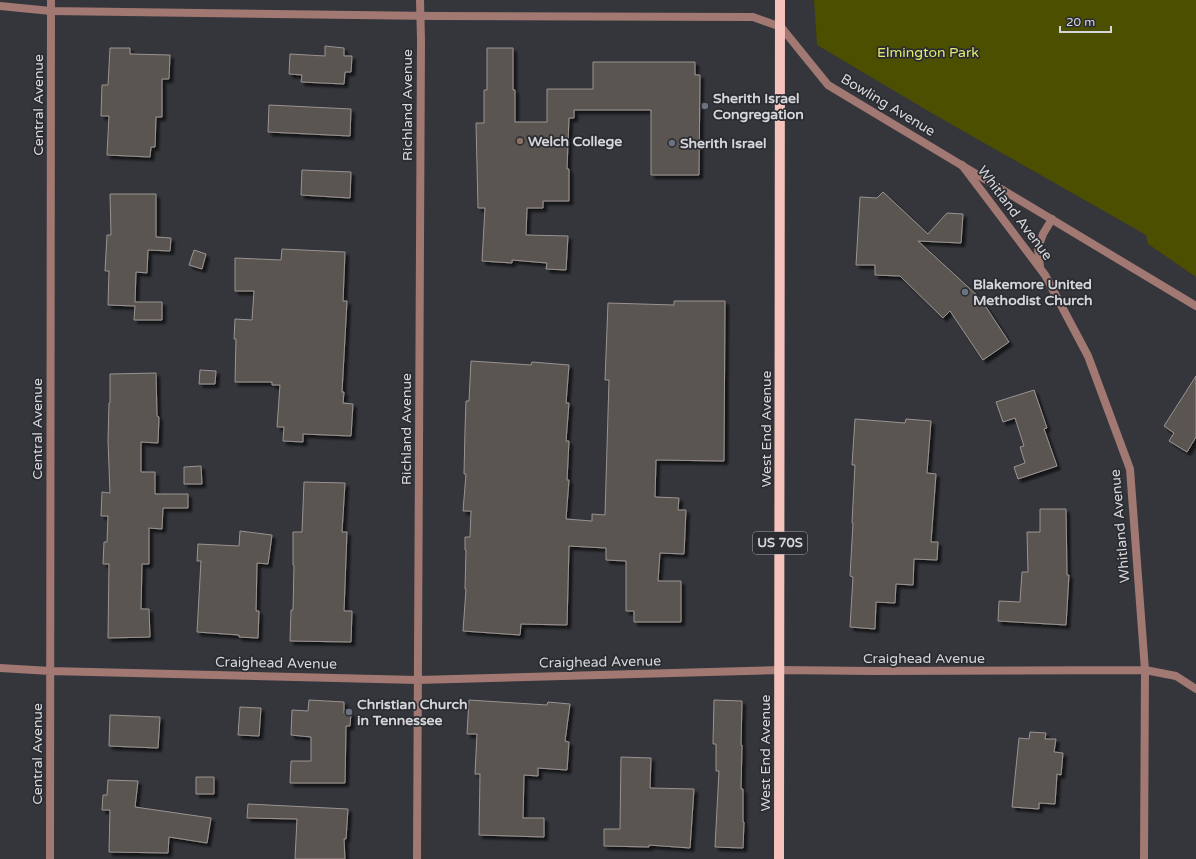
<svg xmlns="http://www.w3.org/2000/svg" width="1196" height="859" viewBox="0 0 1196 859" font-family="'Varela Round',sans-serif">
<style>
.green{fill:#4c4e00}
.building{fill:#5a5451;stroke:#9a9391;filter:url(#shadow)}
.lines{fill:none;stroke-linecap:round;stroke-linejoin:round}
.minor{stroke:#a17872;stroke-width:8}
.tertiary{stroke:#a17872;stroke-width:8}
.primary{stroke:#f6c3bc;stroke-width:10}
.worship-dot{fill:#6b7280;stroke:#2a2c31;stroke-width:1.5}
.education-dot{fill:#8d6e63;stroke:#2a2c31;stroke-width:1.5}
.labels{text-anchor:middle;dominant-baseline:central;stroke-width:3.5;stroke-linejoin:round;paint-order:stroke}
.shield{fill:#2a2c31;stroke:#a2a3a7;stroke-width:1}
.shield-label{font-size:13px;font-weight:bold;fill:#d5d6d9}
.park-label{font-size:14px;fill:#e3eb6f;stroke:#2a2c31}
.poi-label{font-size:14px;font-weight:bold;fill:#d5d6d9;stroke:#2a2c31;text-anchor:start}
.street-label{font-size:14px;fill:#d5d6d9;stroke:#2a2c31}
</style>
<defs>
<filter id="shadow"><feDropShadow dx="3.5" dy="3.5" stdDeviation="1" flood-color="#0009"/></filter>
</defs>
<rect width="100%" height="100%" fill="#34363b"/>
<!-- green -->
<path class="green" d="M 814,0 L 1196,0 L 1196,277 L 1148,244 L 1146,235 L 935,115 L 817,45 Z"/>
<!-- building -->
<path class="building" d="M 325,46 L 344,48 L 344,56 L 352,56 L 351,72 L 345,72 L 344,84 L 301,82 L 302,75 L 289,74 L 290,54 L 325,56 Z
M 110,48 L 130,48 L 130,54 L 170,55 L 169,79 L 162,79 L 162,117 L 156,117 L 155,147 L 151,147 L 150,157 L 107,155 L 109,116 L 101,116 L 102,85 L 108,85 Z
M 487,48 L 513,48 L 513,90 L 515,90 L 515,122 L 547,122 L 547,89 L 593,89 L 593,62 L 695,62 L 695,75 L 700,75 L 699,175 L 651,175 L 651,110 L 574,110 L 574,118 L 569,118 L 567,169 L 569,169 L 569,201 L 543,201 L 543,208 L 527,208 L 526,235 L 568,236 L 566,270 L 546,269 L 547,263 L 512,260 L 512,263 L 482,261 L 485,208 L 478,208 L 476,123 L 484,123 L 484,90 L 487,90 Z
M 269,105 L 351,109 L 350,136 L 268,132 Z
M 302,170 L 351,172 L 350,198 L 301,195 Z
M 883,192 L 928,234 L 947,213 L 963,214 L 961,243 L 918,241 L 980,298 L 1009,342 L 983,360 L 950,311 L 943,318 L 900,276 L 875,275 L 875,265 L 856,265 L 860,197 L 877,198 Z
M 110,194 L 156,194 L 156,237 L 171,238 L 170,251 L 148,250 L 147,273 L 136,272 L 135,302 L 162,302 L 162,320 L 134,320 L 135,306 L 108,305 L 109,271 L 105,271 L 107,235 L 111,235 Z
M 282,249 L 345,252 L 343,301 L 347,301 L 342,392 L 344,392 L 343,403 L 353,404 L 351,436 L 303,434 L 303,442 L 283,441 L 284,427 L 277,427 L 280,385 L 272,385 L 272,382 L 235,382 L 236,339 L 234,339 L 235,319 L 252,320 L 254,291 L 235,291 L 235,258 L 281,260 Z
M 194,250 L 206,254 L 202,269 L 189,265 Z
M 674,301 L 725,301 L 724,461 L 656,460 L 655,497 L 679,498 L 678,510 L 686,510 L 684,554 L 660,553 L 658,581 L 681,581 L 681,622 L 634,622 L 634,611 L 626,611 L 626,561 L 606,560 L 606,548 L 569,546 L 567,625 L 521,624 L 520,635 L 463,631 L 466,589 L 465,589 L 466,550 L 465,550 L 465,537 L 470,537 L 471,511 L 463,511 L 466,474 L 464,474 L 465,430 L 466,401 L 469,401 L 471,361 L 531,365 L 532,362 L 569,365 L 566,403 L 569,403 L 566,441 L 569,441 L 567,480 L 569,480 L 566,519 L 592,521 L 592,514 L 605,515 L 609,380 L 605,380 L 608,303 L 674,305 Z
M 200,370 L 216,371 L 215,384 L 199,384 Z
M 156,373 L 157,416 L 159,417 L 158,443 L 141,442 L 141,472 L 155,472 L 155,494 L 188,494 L 188,508 L 163,508 L 162,529 L 149,528 L 149,564 L 142,564 L 141,609 L 149,609 L 150,637 L 108,638 L 109,564 L 103,564 L 104,542 L 107,542 L 108,516 L 101,516 L 102,492 L 110,493 L 108,441 L 109,403 L 110,403 L 110,374 Z
M 1196,376 L 1196,437 L 1187,452 L 1169,441 L 1174,433 L 1164,426 Z
M 1034,390 L 1047,428 L 1044,429 L 1057,466 L 1018,479 L 1014,467 L 1025,463 L 1020,447 L 1024,446 L 1015,418 L 1003,422 L 996,402 Z
M 855,419 L 905,423 L 906,419 L 931,421 L 927,473 L 936,474 L 931,542 L 938,542 L 937,560 L 914,559 L 913,585 L 896,584 L 895,603 L 876,602 L 875,629 L 850,627 L 853,577 L 850,576 L 853,523 L 852,523 L 855,465 L 852,465 Z
M 201,466 L 202,484 L 184,484 L 184,467 Z
M 304,482 L 345,483 L 342,532 L 347,532 L 344,611 L 352,611 L 351,642 L 290,641 L 291,610 L 293,610 L 294,565 L 293,565 L 293,532 L 302,532 Z
M 1040,509 L 1066,509 L 1067,575 L 1069,575 L 1066,625 L 998,621 L 999,601 L 1020,602 L 1022,572 L 1028,572 L 1027,532 L 1040,532 Z
M 240,531 L 272,535 L 268,564 L 257,563 L 256,611 L 259,611 L 258,638 L 239,637 L 239,635 L 197,632 L 201,561 L 197,561 L 198,544 L 239,546 Z
M 309,700 L 344,702 L 344,713 L 351,713 L 350,726 L 346,726 L 345,783 L 290,783 L 291,761 L 311,761 L 311,737 L 291,735 L 292,710 L 308,711 Z
M 469,700 L 547,705 L 548,702 L 570,704 L 565,741 L 569,742 L 567,770 L 538,768 L 538,776 L 524,775 L 523,818 L 544,818 L 544,837 L 479,835 L 480,774 L 475,774 L 477,734 L 467,734 Z
M 714,700 L 742,701 L 741,745 L 742,745 L 741,789 L 743,789 L 743,822 L 744,822 L 743,848 L 715,847 L 719,771 L 716,771 L 716,744 L 713,744 Z
M 240,707 L 261,708 L 259,736 L 238,735 Z
M 110,715 L 160,717 L 158,748 L 109,746 Z
M 1030,732 L 1046,733 L 1045,739 L 1056,739 L 1054,752 L 1063,753 L 1061,775 L 1057,774 L 1055,804 L 1039,803 L 1039,809 L 1012,807 L 1019,738 L 1029,739 Z
M 621,757 L 651,758 L 650,788 L 694,789 L 690,848 L 649,845 L 649,847 L 604,846 L 604,829 L 620,829 Z
M 196,777 L 214,777 L 214,794 L 196,794 Z
M 108,780 L 138,781 L 135,807 L 211,818 L 207,843 L 169,837 L 168,853 L 109,852 L 110,810 L 102,810 L 103,795 L 107,795 Z
M 248,804 L 348,809 L 346,839 L 344,839 L 345,859 L 295,859 L 297,819 L 247,818 Z"/>
<g class="lines">
<!-- minor -->
<path class="minor" d="M 962,165 L 1045,275 L 1088,356 L 1130,469 L 1145,670 L 1144,859
M 1040,267 L 1038,248 L 1043,234 L 1052,219
M 0,668 L 50,671 L 417,680 L 779,670 L 874,671 L 1145,670 L 1176,676 L 1196,689
M 50,859 L 51,0
M 417,859 L 421,39 L 420,0"/>
<!-- tertiary -->
<path class="tertiary" d="M 0,6 L 51,11 L 434,16 L 753,17 L 781,27 L 828,85 L 1196,306"/>
<!-- primary -->
<path class="primary" d="M 779,859 L 780,0"/>
</g>
<!-- markers -->
<g class="worship-dot">
<circle cx="705" cy="106" r="4"/>
<circle cx="672" cy="143" r="4"/>
<circle cx="965" cy="292" r="4"/>
<circle cx="349" cy="712" r="4"/>
</g>
<circle class="education-dot" cx="520" cy="141" r="4"/>
<g class="labels">
<!-- shield labels -->
<rect class="shield" x="753" y="532" width="54" height="22" rx="3"/>
<g class="shield-label">
<text x="780" y="543">US 70S</text>
</g>
<!-- park labels -->
<g class="park-label">
<text x="928" y="52">Elmington Park</text>
</g>
<!-- poi labels -->
<g class="poi-label">
<text x="713" y="98">Sherith Israel<tspan x="713" dy="16">Congregation</tspan></text>
<text x="528" y="141">Welch College</text>
<text x="680" y="143">Sherith Israel</text>
<text x="973" y="284">Blakemore United<tspan x="973" dy="16">Methodist Church</tspan></text>
<text x="357" y="704">Christian Church<tspan x="357" dy="16">in Tennessee</tspan></text>
</g>
<!-- street labels -->
<g class="street-label">
<text transform="translate(38 105) rotate(-90)">Central Avenue</text>
<text transform="translate(407 105) rotate(-90)">Richland Avenue</text>
<text transform="translate(888 105) rotate(31)">Bowling Avenue</text>
<text transform="translate(1015 213) rotate(53)">Whitland Avenue</text>
<text transform="translate(37 429) rotate(-90)">Central Avenue</text>
<text transform="translate(406 429) rotate(-90)">Richland Avenue</text>
<text transform="translate(766 429) rotate(-90)">West End Avenue</text>
<text transform="translate(1120 526) rotate(-95)">Whitland Avenue</text>
<text x="924" y="658">Craighead Avenue</text>
<text transform="translate(600 662) rotate(-1)">Craighead Avenue</text>
<text transform="translate(276 663) rotate(1)">Craighead Avenue</text>
<text transform="translate(765 753) rotate(-90)">West End Avenue</text>
<text transform="translate(37 754) rotate(-90)">Central Avenue</text>
</g>
</g>
<!-- scale -->
<path d="M1060 26v6h51v-6" fill="none" stroke="#d5d6d9" stroke-width="2"/>
<text x="1066" y="26" font-size="12" fill="#d5d6d9" stroke="#2a2c31" stroke-width="3" paint-order="stroke">20 m</text>
</svg>
